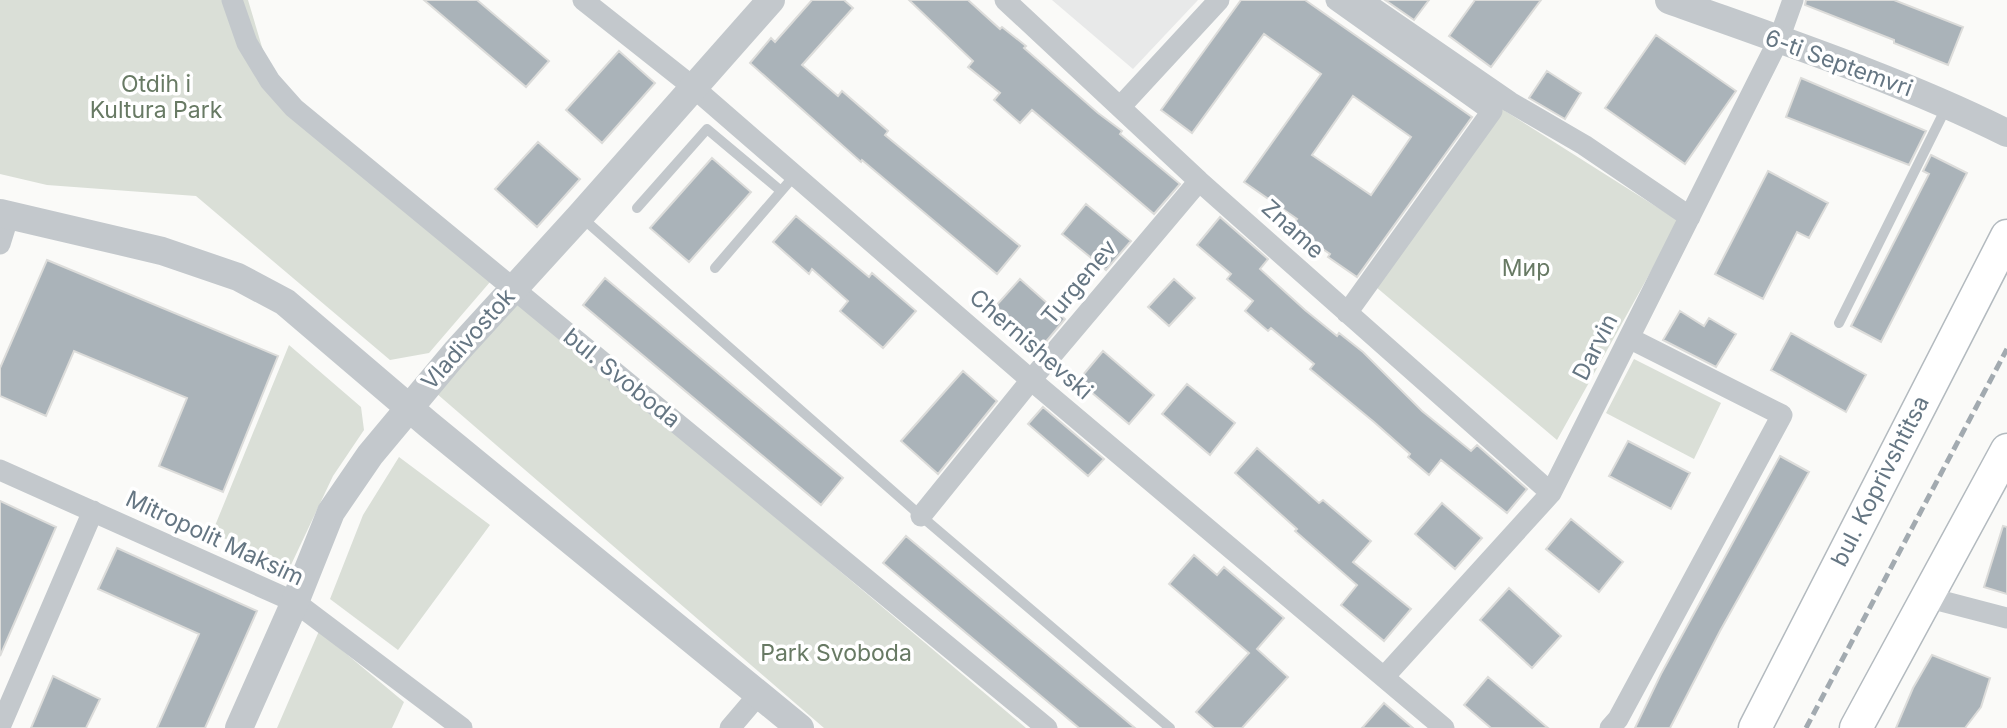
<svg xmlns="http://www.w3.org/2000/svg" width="2007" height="728" viewBox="0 0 2007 728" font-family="Inter,sans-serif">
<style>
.built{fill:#e8e9e9}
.green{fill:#dadfd7}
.building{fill:#aab3b9;stroke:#dcdcda;stroke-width:2;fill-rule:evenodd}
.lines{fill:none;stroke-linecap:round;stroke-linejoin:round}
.secondary-casing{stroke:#b3babf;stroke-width:35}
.service{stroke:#c3c8cc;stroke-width:10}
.minor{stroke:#c3c8cc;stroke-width:21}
.tertiary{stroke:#c3c8cc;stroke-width:28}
.secondary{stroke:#fff;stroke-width:32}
.rail{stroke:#a2aab0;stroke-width:5;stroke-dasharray:10 5;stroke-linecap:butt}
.labels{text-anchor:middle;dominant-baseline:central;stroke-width:7;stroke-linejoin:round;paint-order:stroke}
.street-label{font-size:23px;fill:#657683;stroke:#fff}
.park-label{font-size:23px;fill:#687a64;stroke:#fff}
</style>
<rect width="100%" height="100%" fill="#fafaf8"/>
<!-- built -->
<path class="built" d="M 1052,0 L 1198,0 L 1133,69 Z"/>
<!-- green -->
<path class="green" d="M 0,0 L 248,0 L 279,104 L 490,282 L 429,353 L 390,360 L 196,196 L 47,185 L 0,174 Z
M 1502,109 L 1679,221 L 1557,440 L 1376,287 Z
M 517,299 L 1026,728 L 824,728 L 436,393 Z
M 289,345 L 361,407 L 364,430 L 333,476 L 290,567 L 212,533 Z
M 1634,359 L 1721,403 L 1694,459 L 1606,413 Z
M 399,457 L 490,525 L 398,650 L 330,599 L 363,515 Z
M 319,631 L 404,702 L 392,728 L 277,728 Z"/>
<!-- building -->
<path class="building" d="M 424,0 L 477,0 L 549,61 L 526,87 Z
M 812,0 L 844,0 L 853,8 L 802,65 L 838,96 L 842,91 L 888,131 L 885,135 L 1020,246 L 997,274 L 862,160 L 861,162 L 750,63 L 771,38 L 775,42 Z
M 909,0 L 968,0 L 1000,29 L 1002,27 L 1026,46 L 1024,48 L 1098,113 L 1122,131 L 1120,134 L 1180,184 L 1154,214 L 1032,110 L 1020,123 L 994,100 L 1000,93 L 968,67 L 973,61 Z
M 1241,0 L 1305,0 L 1472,117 L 1357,277 L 1328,257 L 1330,254 L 1291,227 L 1297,219 L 1244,182 L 1321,74 L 1264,34 L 1192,133 L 1161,110 ZM 1353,96 L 1411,137 L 1371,195 L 1312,155 Z
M 1385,0 L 1429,0 L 1414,20 Z
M 1475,0 L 1541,0 L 1491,67 L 1449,36 Z
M 1806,0 L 1894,0 L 1963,27 L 1948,65 L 1894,43 L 1894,40 L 1805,5 Z
M 1656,35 L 1736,91 L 1685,164 L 1605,108 Z
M 619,51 L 655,83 L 602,143 L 566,110 Z
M 1547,71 L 1581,93 L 1565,119 L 1529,98 Z
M 1801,78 L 1926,131 L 1909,165 L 1786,117 Z
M 538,142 L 580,179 L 537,227 L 495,189 Z
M 1931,155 L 1967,173 L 1881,342 L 1851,326 L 1929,174 L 1923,171 Z
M 712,158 L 751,192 L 689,262 L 650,228 Z
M 1768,171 L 1828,203 L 1809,238 L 1797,232 L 1763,299 L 1715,274 Z
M 1086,204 L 1131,241 L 1106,270 L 1062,234 Z
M 796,216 L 869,277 L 872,273 L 916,311 L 883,348 L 840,311 L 848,301 L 812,269 L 809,274 L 773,242 Z
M 1220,217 L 1268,259 L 1260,269 L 1305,310 L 1337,336 L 1339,333 L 1363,352 L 1422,411 L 1471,451 L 1477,445 L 1527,489 L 1507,513 L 1441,460 L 1429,475 L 1408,457 L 1410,454 L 1374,422 L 1310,369 L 1314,364 L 1271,328 L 1268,331 L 1245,311 L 1253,301 L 1227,279 L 1231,274 L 1197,245 Z
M 47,260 L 278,356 L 223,492 L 159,466 L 187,398 L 74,351 L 46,416 L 0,396 L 0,368 Z
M 605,278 L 843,478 L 821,505 L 583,305 Z
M 1020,279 L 1065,319 L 1039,350 L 994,308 Z
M 1174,279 L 1195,298 L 1169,326 L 1148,307 Z
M 1680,311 L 1704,326 L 1709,318 L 1736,334 L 1716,367 L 1663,340 Z
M 1791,333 L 1866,375 L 1846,412 L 1771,370 Z
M 1103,351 L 1154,395 L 1129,424 L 1078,381 Z
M 963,371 L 997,401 L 938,474 L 901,441 Z
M 1187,384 L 1235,423 L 1210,455 L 1162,414 Z
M 1043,407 L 1104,459 L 1088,476 L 1028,424 Z
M 1628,441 L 1690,473 L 1671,509 L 1609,476 Z
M 1257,448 L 1319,503 L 1323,500 L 1371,541 L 1353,562 L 1411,609 L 1384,641 L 1341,605 L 1357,585 L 1295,531 L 1297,529 L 1235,473 Z
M 1780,456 L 1809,472 L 1720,631 L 1670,728 L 1635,728 L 1661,674 Z
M 0,501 L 56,527 L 0,656 Z
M 1442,503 L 1482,538 L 1455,569 L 1415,534 Z
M 1571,519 L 1623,562 L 1599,592 L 1546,549 Z
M 2003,526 L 2007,527 L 2007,594 L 1984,587 Z
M 906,536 L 1135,728 L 1079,728 L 883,563 Z
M 117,548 L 257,611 L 205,728 L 157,728 L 199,634 L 98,589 Z
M 1194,555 L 1217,575 L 1224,567 L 1284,618 L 1257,649 L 1288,677 L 1242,728 L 1214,728 L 1196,712 L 1249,653 L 1169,584 Z
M 1509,588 L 1561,636 L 1532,668 L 1480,620 Z
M 1932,655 L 1990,678 L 1981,707 L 1965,728 L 1896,728 L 1913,688 Z
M 53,676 L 100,699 L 86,728 L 31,728 Z
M 1488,677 L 1548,728 L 1491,728 L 1464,705 Z
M 1384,703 L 1413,728 L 1362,728 Z"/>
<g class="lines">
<defs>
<path id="secondary" d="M 1755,728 L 2007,236
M 1856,728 L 2007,450"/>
</defs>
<!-- secondary casing -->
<use href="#secondary" class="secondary-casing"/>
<!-- service -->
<path class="service" d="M 637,208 L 707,129 L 781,191
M 580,216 L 921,516 L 1170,728
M 715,268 L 795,175
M 1839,323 L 1947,106"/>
<!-- minor -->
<path class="minor" d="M 232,0 L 247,43 L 270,81 L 294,108 L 1047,728
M 583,0 L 693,87 L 1031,380 L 1444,728
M 1005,0 L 1199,181 L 1551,493
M 1336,0 L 1492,111 L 1347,313
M 1362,0 L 1510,102 L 1584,145 L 1690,217
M 1121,106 L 1219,0
M 0,244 L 9,215
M 0,470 L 295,602 L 462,728
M 921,516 L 1031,380 L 1199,181
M 1926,597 L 2007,618
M 1384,677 L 1551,493 L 1779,39 L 1793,0
M 0,727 L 93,511
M 730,728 L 759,694
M 1610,728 L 1618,719 L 1782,415 L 1629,338"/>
<!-- tertiary -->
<path class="tertiary" d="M 1669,0 C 1783,41 1898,79 2007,133
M 0,213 L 162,251 L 238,277 L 285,302 L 428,424 L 800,728
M 239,728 L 295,602 L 331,512 L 370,455 L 456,352 L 580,216 L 771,0"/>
<!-- secondary -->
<use href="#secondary" class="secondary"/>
<!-- rail -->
<path class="rail" d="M 1806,728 L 2007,349"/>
</g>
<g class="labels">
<!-- street labels -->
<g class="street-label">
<text transform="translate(1839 63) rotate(20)">6-ti Septemvri</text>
<text transform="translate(1293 229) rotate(42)">Zname</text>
<text transform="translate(1079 282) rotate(-50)">Turgenev</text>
<text transform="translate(468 339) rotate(-48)">Vladivostok</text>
<text transform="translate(1031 344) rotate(41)">Chernishevski</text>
<text transform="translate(1595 347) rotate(-63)">Darvin</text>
<text transform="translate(622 378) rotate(39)">bul. Svoboda</text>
<text transform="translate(1880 481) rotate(-63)">bul. Koprivshtitsa</text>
<text transform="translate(215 538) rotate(25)">Mitropolit Maksim</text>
</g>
<!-- park labels -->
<g class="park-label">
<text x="156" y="84">Otdih i<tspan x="156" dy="26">Kultura Park</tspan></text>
<text x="1526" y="268">Мир</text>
<text x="836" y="653">Park Svoboda</text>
</g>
</g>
</svg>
